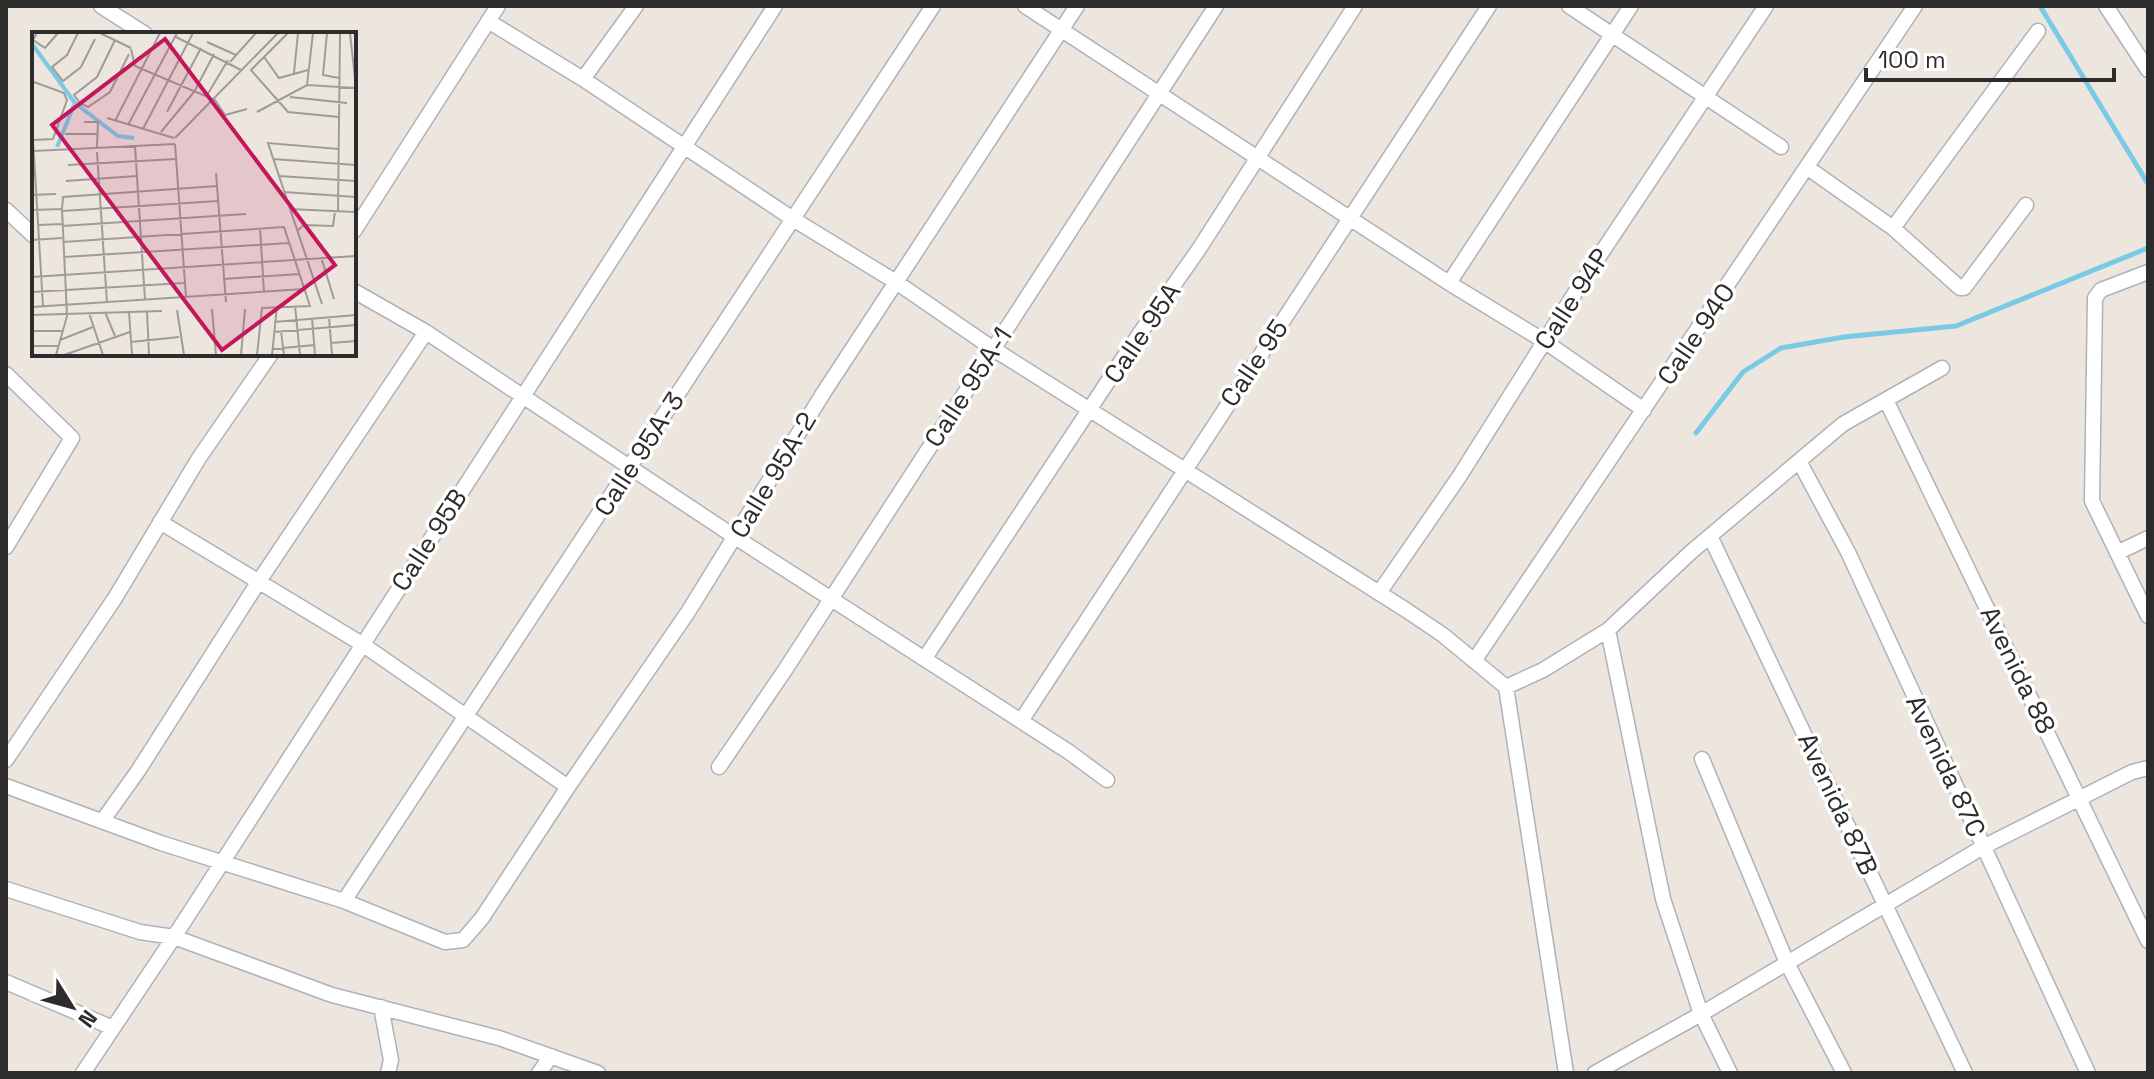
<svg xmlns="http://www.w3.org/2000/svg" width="2154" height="1079" viewBox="0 0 2154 1079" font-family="'Space Grotesk',sans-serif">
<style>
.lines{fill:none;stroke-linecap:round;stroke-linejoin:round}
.stream{stroke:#7acae6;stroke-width:5}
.minor-casing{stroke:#afb1bb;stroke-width:17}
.minor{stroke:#fff;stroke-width:14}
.labels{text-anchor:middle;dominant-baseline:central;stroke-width:7;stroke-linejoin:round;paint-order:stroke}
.street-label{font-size:26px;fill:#2c2c2c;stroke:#fff}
.inset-river{fill:none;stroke:#7acae6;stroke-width:4}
.inset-road{fill:none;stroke:#9f9c97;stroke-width:2}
.view{fill:#c2185b;fill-opacity:0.15;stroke:#c2185b;stroke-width:4}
.inset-edge{fill:none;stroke:#2c2c2c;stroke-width:4}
</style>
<rect width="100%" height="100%" fill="#ece6df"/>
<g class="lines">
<!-- stream -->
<path class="stream" d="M 2040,6 L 2148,184
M 1696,433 L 1743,372 L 1781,348 L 1844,337 L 1956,326 L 2148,248"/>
<defs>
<path id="minor" d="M 101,6 L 145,34
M 1025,6 L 1449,283 L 1544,341 L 1644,410
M 1569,6 L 1781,147
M 2106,6 L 2148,70
M 488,21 L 583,79 L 793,219 L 896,282 L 992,348 L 1406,610 L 1443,635 L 1506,687 L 1543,670 L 1608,630 L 1691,552 L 1843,424 L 1942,368
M 583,79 L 636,6
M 1808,168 L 1893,228 L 1960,288 L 1964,288 L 2026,205
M 6,210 L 34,236
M 1893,228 L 2038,31
M 354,231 L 498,6
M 2148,272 L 2101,290 L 2095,298 L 2092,501 L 2148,616
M 1449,283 L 1631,6
M 354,291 L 426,332 L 735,537 L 1069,752 L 1107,780
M 6,374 L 72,438 L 6,547
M 1886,400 L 2148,941
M 1799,461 L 1848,552 L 2088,1073
M 160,522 L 362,644 L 568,787
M 1710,536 L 1965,1073
M 2117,553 L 2148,538
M 1379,593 L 1459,477 L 1580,285 L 1766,6
M 1608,630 L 1663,899 L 1701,1014 L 1730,1073
M 925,658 L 1138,336 L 1199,249 L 1355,6
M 1474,661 L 1915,6
M 1506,687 L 1566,1073
M 1021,721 L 1489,6
M 1702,759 L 1787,963 L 1844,1073
M 6,760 L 115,598 L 199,458 L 271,354
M 719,767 L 785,670 L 1216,6
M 6,786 L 161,843 L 344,901 L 445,942 L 463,940 L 482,918 L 568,787 L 688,612 L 824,392 L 1077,6
M 103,820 L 138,771 L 259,581 L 426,332
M 6,889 L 140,932 L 174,937 L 332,995 L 499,1038 L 598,1073
M 344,901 L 933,6
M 6,982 L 113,1028
M 381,1007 L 391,1060 L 388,1073
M 83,1073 L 174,937 L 775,6
M 539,1073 L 551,1056
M 1595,1073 L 1701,1014 L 1983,847 L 2132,772 L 2148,768"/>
</defs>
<!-- minor casing -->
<use href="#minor" class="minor-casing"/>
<!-- minor -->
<use href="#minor" class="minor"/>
</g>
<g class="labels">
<!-- street labels -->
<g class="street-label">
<text transform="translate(1572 299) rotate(-57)">Calle 94P</text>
<text transform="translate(1142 333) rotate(-56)">Calle 95A</text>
<text transform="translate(1696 334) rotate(-56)">Calle 94O</text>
<text transform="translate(1254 363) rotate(-56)">Calle 95</text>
<text transform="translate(968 387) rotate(-57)">Calle 95A-1</text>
<text transform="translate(639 454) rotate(-57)">Calle 95A-3</text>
<text transform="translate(773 475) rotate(-59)">Calle 95A-2</text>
<text transform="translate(429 540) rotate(-57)">Calle 95B</text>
<text transform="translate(2018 670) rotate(64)">Avenida 88</text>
<text transform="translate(1946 766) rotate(65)">Avenida 87C</text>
<text transform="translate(1838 804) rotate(65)">Avenida 87B</text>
</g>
</g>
<!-- overview -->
<g transform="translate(32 32)">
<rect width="324" height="324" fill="#ece6df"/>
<path class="inset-river" d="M 0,12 L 43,71 L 86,104 L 102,106M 25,115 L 42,73"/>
<path class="inset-road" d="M 5,1 L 1,8 L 13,16 L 26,1M 46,1 L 35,23 L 20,35 L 31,49 L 49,35 L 63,7M 68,1 L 99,16M 256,1 L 219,38 L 256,80 L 307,85M 295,1 L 291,43 L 307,46M 318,1 L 324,56M 144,5 L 209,38M 83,8 L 65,45 L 42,63 L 48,71 L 56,75 L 78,60 L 97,22M 175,10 L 204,23M 99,17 L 103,34 L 183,68 L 193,83 L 215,77M 232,25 L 247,46 L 276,38M 198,30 L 224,1M 262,41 L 266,1M 275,53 L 281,1M 174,65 L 196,28M 258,65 L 315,71M 135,80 L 169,16M 225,80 L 275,53 L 324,56M 75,86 L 142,106M 83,89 L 128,1M 52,90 L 66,90 L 65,115M 96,93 L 145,1M 111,97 L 161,1M 129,100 L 162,60 L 182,22M 33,102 L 65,102M 143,106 L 246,1M 1,108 L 11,274M 1,108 L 21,107 L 35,68 L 32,61 L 2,50M 143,112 L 154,265M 103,114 L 113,268M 2,119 L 143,112M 65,120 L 75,271M 241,127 L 324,133M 36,133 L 143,127M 184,141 L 194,270M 247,144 L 324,149M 34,149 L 105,144M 252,160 L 324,165M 0,163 L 24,162M 30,177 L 31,165 L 185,154M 257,177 L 324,180M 0,178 L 30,177 L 35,284 L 24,323M 30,179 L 186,169M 306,179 L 308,1M 6,193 L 30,192M 30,194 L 214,182M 228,196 L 232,260M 265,199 L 272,193 L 301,194 L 303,179M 0,208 L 30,206M 31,210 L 252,195 L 278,274 L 230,276 L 225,323M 32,225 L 257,211M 289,225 L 302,267M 0,245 L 324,224M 191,247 L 268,242M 0,260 L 152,251M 290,272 L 236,111 L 307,117M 263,274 L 268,323M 0,275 L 272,257M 180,277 L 184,323M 145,278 L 152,323M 115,279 L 117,323M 73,280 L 83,304M 97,280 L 100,323M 57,281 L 71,323M 0,283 L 130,279M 297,285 L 300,323M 280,286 L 283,323M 242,290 L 324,283M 0,299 L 31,299M 249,299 L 252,323M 242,300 L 324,293M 28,308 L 61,295M 99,310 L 147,305M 299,311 L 324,309M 0,314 L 26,314M 240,317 L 283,313M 32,323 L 98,300M 209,323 L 213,277M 240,323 L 245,274"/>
<path class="view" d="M 133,7 L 303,233 L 190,318 L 20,93 Z"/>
<rect width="324" height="324" class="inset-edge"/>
</g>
<!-- border -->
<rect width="2154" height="1079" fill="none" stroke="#2c2c2c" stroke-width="16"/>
<!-- north arrow -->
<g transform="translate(72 1007) rotate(127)" stroke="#ffffff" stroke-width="6" paint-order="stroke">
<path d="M0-6L14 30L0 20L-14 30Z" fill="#2c2c2c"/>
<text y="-12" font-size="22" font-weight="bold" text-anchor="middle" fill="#2c2c2c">N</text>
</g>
<!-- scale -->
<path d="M1866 68v12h248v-12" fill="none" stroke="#2c2c2c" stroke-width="4"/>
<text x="1878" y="68" font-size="24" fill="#2c2c2c" stroke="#ffffff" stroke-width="6" paint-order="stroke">100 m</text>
</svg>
